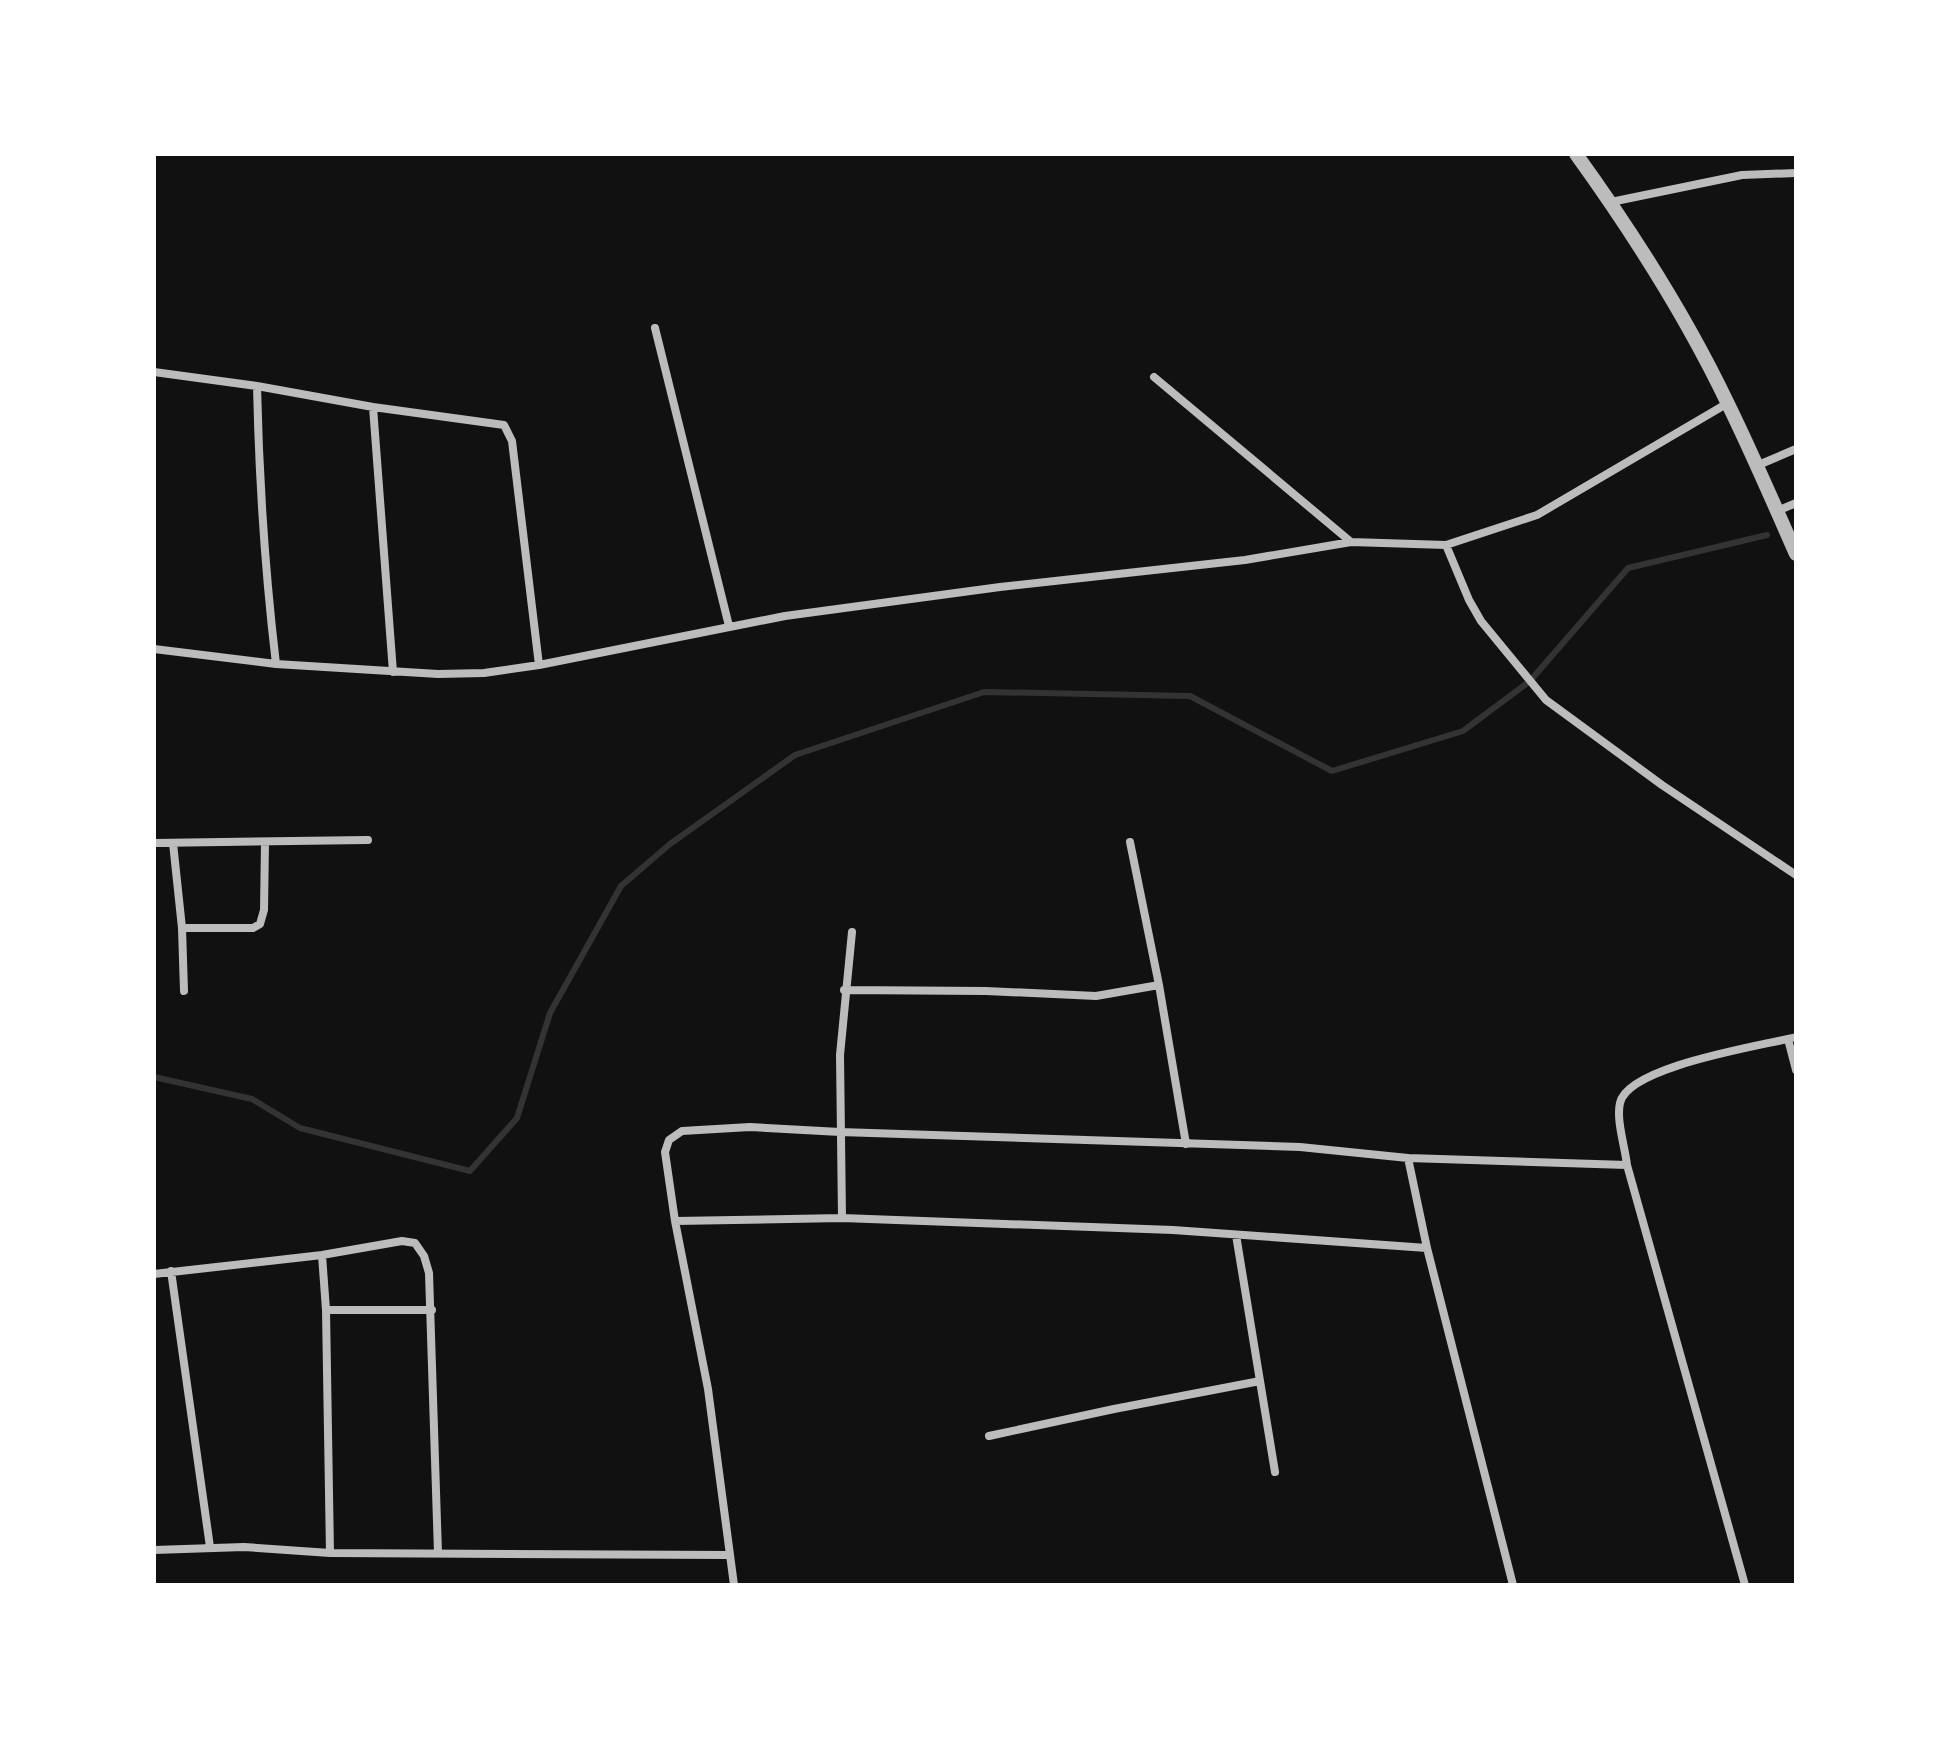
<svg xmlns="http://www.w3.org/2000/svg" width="1950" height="1739" viewBox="0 0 1950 1739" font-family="'Archivo Narrow',sans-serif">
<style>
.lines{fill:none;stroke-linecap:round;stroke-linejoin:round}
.stream{stroke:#333;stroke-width:6}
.minor{stroke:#bcbcbc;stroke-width:8}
.tertiary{stroke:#bcbcbc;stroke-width:14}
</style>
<rect width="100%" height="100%" fill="#111"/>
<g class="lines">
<!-- stream -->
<path class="stream" d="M 154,1077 L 252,1099 L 300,1128 L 470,1171 L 517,1118 L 550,1013 L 621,886 L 670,844 L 795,755 L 984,692 L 1190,696 L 1332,771 L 1463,731 L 1530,681 L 1628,568 L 1767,535"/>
<!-- minor -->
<path class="minor" d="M 1611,202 L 1742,175 L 1796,173
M 655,328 L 729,626
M 154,372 L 257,386 L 373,407 L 504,425 L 512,441 L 539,665
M 1154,377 L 1351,542
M 257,386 C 259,479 265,571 276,664
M 373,407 L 393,672
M 1756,466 L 1796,449
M 1777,511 L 1796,503
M 1446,545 L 1469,600 L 1481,621 L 1546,700 L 1662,785 L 1796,875
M 154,649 L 276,664 L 438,674 L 484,673 L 539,665 L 785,616 L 1000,587 L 1245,560 L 1351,542 L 1446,545 L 1537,515 L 1728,403
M 1130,842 L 1159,985 L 1186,1144
M 154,843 L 368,840
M 173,843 L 182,928 L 184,991
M 182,928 L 253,928 L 260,924 L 264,910 L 265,843
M 844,990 L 986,991 L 1096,996 L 1159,985
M 1788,1039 L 1796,1070
M 1408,1158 L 1427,1248 L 1513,1585
M 842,1218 L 840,1055 L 852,932
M 675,1221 L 842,1218 L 1173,1230 L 1427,1248
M 1236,1235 L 1275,1472
M 322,1255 L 326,1310 L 330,1553
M 171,1271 L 210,1547
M 154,1274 L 322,1255 L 402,1241 L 415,1243 L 424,1256 L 429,1273 L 438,1553
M 326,1310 L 432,1310
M 989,1436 L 1114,1409 L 1260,1381
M 154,1550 L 244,1547 L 330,1553 L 729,1555
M 734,1585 L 708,1389 L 675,1221 L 665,1152 L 669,1140 L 682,1131 L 750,1127 L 840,1132 L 1300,1147 L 1408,1158 L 1627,1165
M 1745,1585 L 1627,1165 C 1625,1147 1616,1120 1620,1103 C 1628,1066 1761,1046 1796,1037"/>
<!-- tertiary -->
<path class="tertiary" d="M 1576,154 C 1633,233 1686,316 1728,404 C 1752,453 1774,504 1796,554"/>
</g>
<!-- border -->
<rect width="1950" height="1739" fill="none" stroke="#ffffff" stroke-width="312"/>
</svg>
